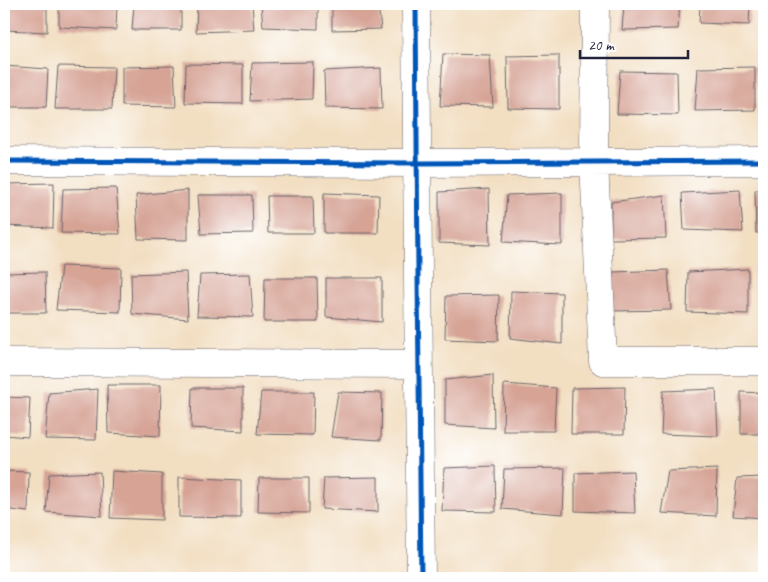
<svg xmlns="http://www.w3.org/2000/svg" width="768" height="582" viewBox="0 0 768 582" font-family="Caveat,sans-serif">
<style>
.building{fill:#d6a395}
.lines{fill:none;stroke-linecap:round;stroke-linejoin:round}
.minor-casing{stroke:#6b646a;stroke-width:29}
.minor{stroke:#fff;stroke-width:28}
.cycleway-casing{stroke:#fff;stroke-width:8}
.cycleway{stroke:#0057b8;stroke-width:5}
</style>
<rect width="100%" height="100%" fill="#fff"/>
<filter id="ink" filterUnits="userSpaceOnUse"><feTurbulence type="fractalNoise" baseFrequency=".02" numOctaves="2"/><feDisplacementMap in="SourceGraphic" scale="10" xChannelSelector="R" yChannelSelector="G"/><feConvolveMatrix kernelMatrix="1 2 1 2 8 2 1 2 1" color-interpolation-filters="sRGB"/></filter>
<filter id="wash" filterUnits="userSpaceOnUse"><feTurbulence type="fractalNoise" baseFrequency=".0096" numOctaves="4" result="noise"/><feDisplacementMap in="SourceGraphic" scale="20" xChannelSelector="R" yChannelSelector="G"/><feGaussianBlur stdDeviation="1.12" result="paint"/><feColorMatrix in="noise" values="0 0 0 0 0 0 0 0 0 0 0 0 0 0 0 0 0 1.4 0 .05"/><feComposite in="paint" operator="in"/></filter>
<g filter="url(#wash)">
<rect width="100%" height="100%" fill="#f2dec1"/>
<g id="blocks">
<!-- building -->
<path class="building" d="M 4,4 L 47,4 L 47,32 L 4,30 Z
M 59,4 L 117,4 L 116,30 L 59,27 Z
M 134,4 L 181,4 L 181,30 L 132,30 Z
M 197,4 L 252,4 L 254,30 L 196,32 Z
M 261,4 L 318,4 L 318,29 L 263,27 Z
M 332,4 L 378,4 L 381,29 L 332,30 Z
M 513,4 L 566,4 L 566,7 L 513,6 Z
M 624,4 L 680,4 L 678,29 L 622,30 Z
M 700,4 L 750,4 L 749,25 L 699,23 Z
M 443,54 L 490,55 L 493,107 L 440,106 Z
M 559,55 L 559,109 L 508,108 L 507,56 Z
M 313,62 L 312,99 L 250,101 L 252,63 Z
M 186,64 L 243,65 L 243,104 L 185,103 Z
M 4,66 L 48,69 L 46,107 L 4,107 Z
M 58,66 L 114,67 L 112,109 L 55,109 Z
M 174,66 L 176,107 L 122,106 L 122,67 Z
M 755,67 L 755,110 L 695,111 L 698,68 Z
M 381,68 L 382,109 L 325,108 L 324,71 Z
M 620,71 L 677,72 L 678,115 L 617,114 Z
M 54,183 L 53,228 L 4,226 L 4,184 Z
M 116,188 L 120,234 L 61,233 L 63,189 Z
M 489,189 L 490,245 L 439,243 L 439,192 Z
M 188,190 L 188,240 L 138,239 L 136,195 Z
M 740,190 L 743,232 L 684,230 L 682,193 Z
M 755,190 L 764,190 L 764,233 L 756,233 Z
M 324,193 L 379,195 L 378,233 L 324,233 Z
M 562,193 L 562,245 L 503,242 L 507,195 Z
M 198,195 L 252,195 L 253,233 L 201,234 Z
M 664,195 L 666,238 L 611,239 L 611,202 Z
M 267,196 L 313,196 L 314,233 L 268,233 Z
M 61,266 L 121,268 L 120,312 L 56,310 Z
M 761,268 L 764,268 L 764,305 L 761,305 Z
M 748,269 L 748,314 L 687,312 L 688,272 Z
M 668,270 L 671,310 L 611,311 L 613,272 Z
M 45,272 L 46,313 L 4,313 L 4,273 Z
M 186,272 L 188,319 L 132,314 L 131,274 Z
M 250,274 L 253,317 L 197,316 L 200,275 Z
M 265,278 L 317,278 L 318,322 L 264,322 Z
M 326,278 L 382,278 L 382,322 L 326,317 Z
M 511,291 L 562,293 L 562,344 L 510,338 Z
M 499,295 L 498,341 L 445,339 L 446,296 Z
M 493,375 L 494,428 L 445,425 L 445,380 Z
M 504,384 L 556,388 L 554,431 L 503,431 Z
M 107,385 L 161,385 L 160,436 L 108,433 Z
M 625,387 L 624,434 L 571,434 L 572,388 Z
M 192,388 L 243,388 L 243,431 L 191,428 Z
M 98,389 L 96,440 L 45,439 L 49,393 Z
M 716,389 L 718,436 L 661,434 L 663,391 Z
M 261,392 L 314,392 L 313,435 L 257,434 Z
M 338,392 L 382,393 L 381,440 L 331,437 Z
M 741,392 L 764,393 L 764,434 L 741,434 Z
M 4,397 L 30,398 L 28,437 L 4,435 Z
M 495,466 L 496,512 L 442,511 L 444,468 Z
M 565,468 L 563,514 L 502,509 L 504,469 Z
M 717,469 L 716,516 L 661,513 L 668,471 Z
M 4,471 L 29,472 L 28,512 L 4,509 Z
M 112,471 L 162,474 L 162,520 L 110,518 Z
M 633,471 L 635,513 L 575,511 L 575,473 Z
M 100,472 L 102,516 L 46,512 L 49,474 Z
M 179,477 L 241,480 L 241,518 L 179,517 Z
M 378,477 L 378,512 L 322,509 L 324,478 Z
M 764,477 L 764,518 L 733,516 L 737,478 Z
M 259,478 L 309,478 L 309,513 L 258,512 Z"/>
</g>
</g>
<g filter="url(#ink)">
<use href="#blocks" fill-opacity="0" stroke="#6b646a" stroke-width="1"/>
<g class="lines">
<defs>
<path id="minor" d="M 416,4 C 418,195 418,387 421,578
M 595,4 L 594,161 L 603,361 L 764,361
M 4,161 L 418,163 L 764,161
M 4,362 L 418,364"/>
</defs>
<!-- minor casing -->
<use href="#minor" class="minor-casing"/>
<!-- minor -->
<use href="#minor" class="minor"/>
<defs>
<path id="cycleway" d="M 416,4 C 418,195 418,387 421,578
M 4,161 L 418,163 L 764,161"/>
</defs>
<!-- cycleway casing -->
<use href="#cycleway" class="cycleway-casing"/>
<!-- cycleway -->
<use href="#cycleway" class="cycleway"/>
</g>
</g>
<!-- margin -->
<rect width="768" height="582" fill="none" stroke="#fff" stroke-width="20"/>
<!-- scale -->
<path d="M580 50v8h108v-8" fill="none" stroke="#22223b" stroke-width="2.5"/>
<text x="588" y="50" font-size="15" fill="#22223b" stroke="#ffffff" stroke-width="4" paint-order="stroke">20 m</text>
</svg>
